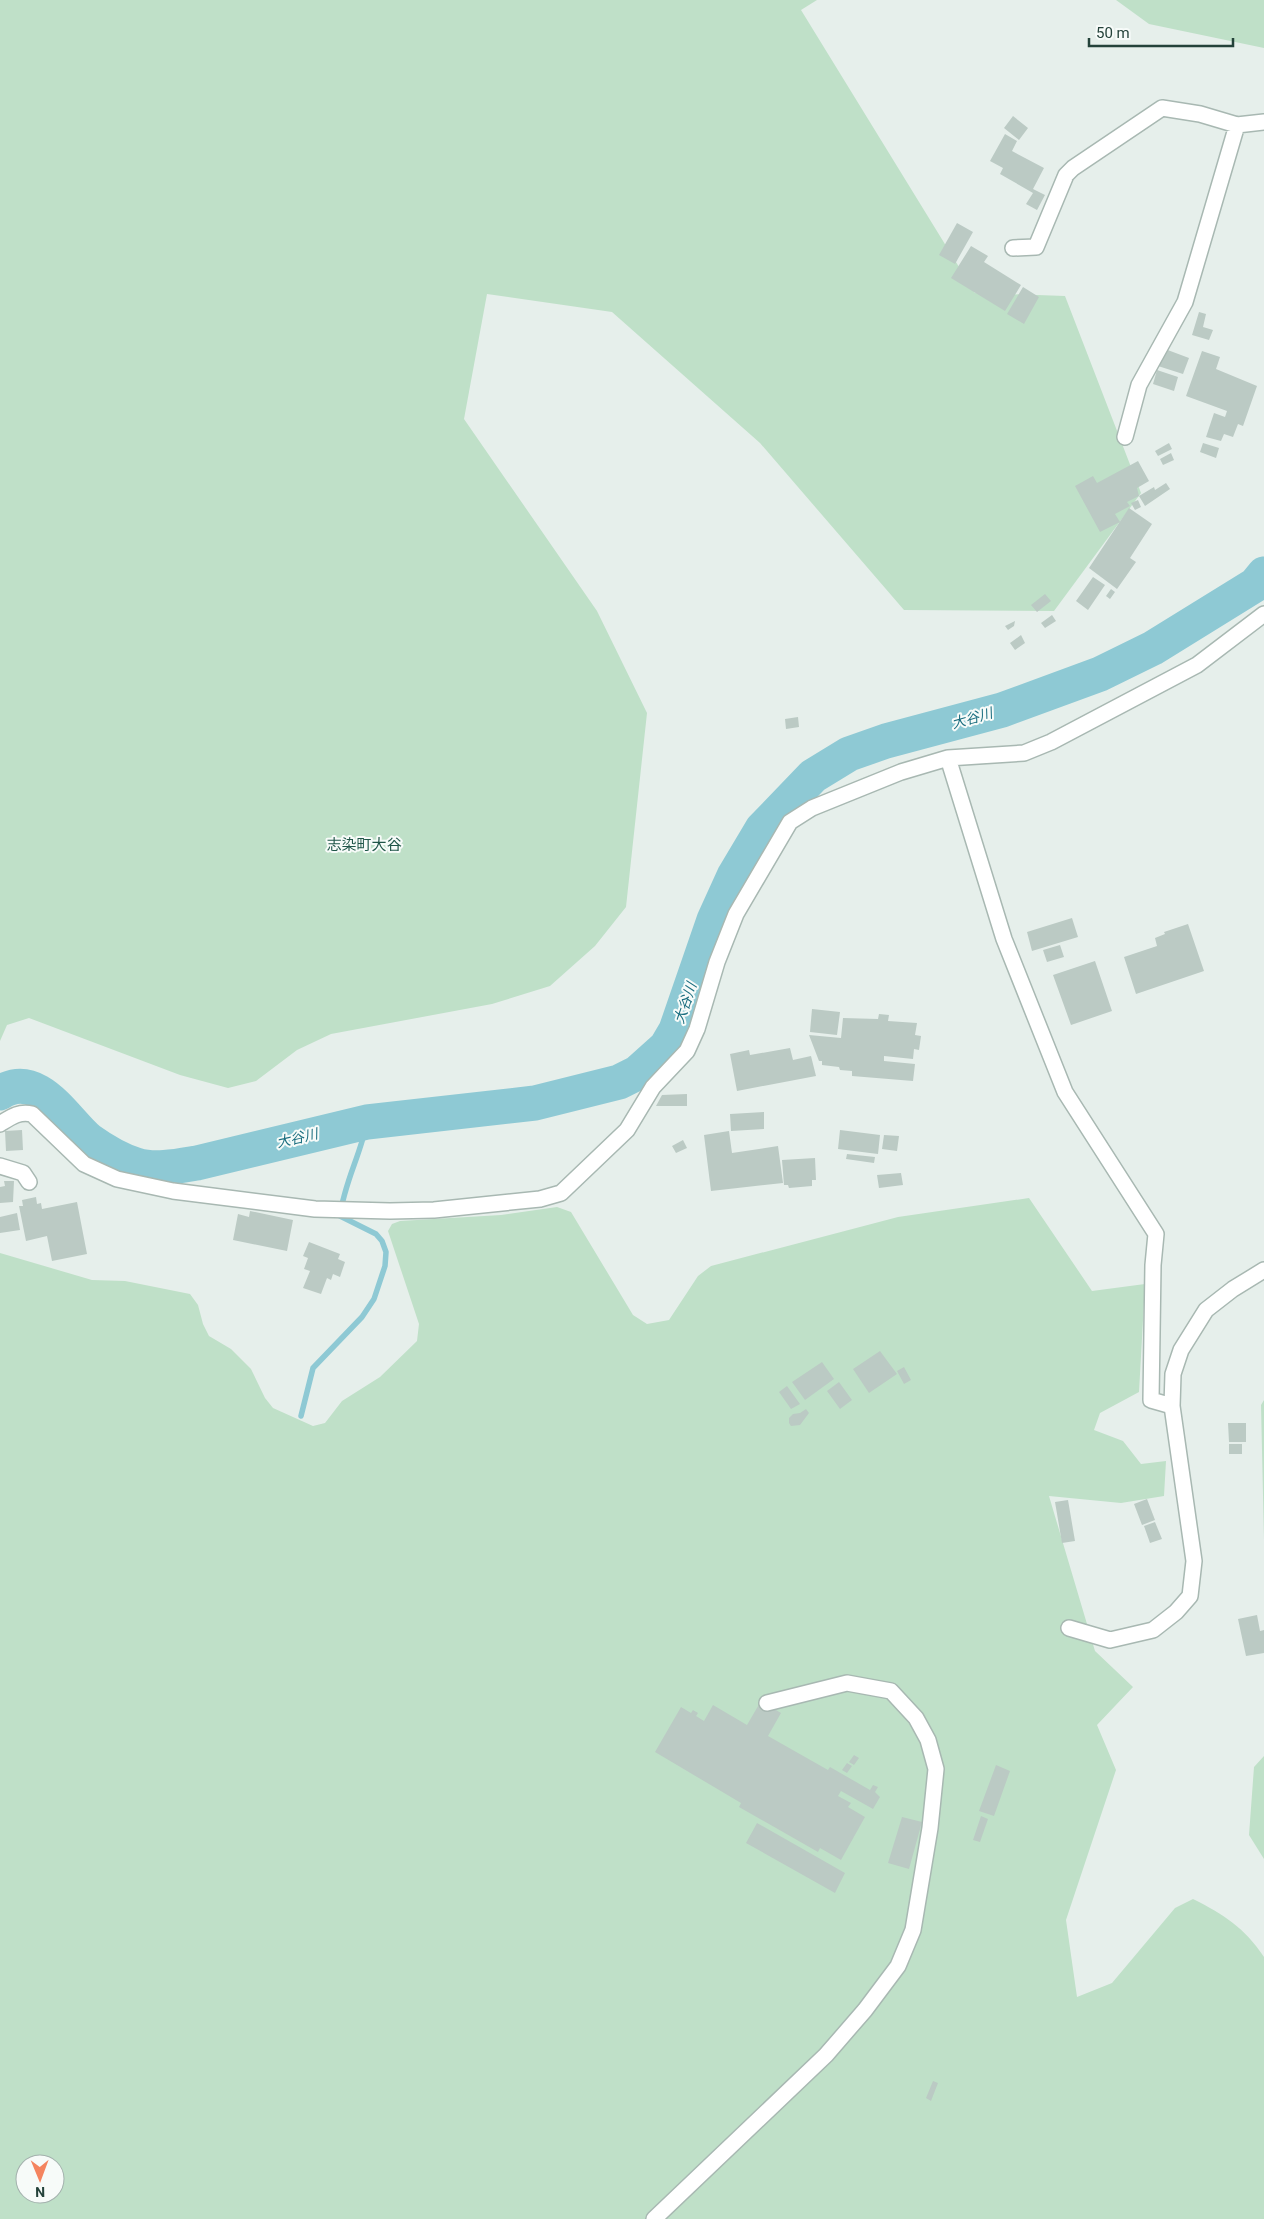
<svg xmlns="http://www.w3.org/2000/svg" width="1264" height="2219" viewBox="0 0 1264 2219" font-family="Roboto,'Noto Sans JP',sans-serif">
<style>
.green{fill:#bfe0c8;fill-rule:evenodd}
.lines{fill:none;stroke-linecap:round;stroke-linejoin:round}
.stream{stroke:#8ec9d4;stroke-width:5.5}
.river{stroke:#8ec9d4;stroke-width:35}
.building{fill:#bbcac4}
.minor-casing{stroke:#a8b8b2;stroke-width:18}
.minor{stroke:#fff;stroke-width:15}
.labels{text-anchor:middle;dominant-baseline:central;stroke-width:4;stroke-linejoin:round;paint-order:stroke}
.water-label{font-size:14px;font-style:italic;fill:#1c6f80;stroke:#f7fbf9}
.quarter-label{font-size:15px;fill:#1f5548;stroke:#f7fbf9}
</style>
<rect width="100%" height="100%" fill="#e6efeb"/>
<!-- green -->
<path class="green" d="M 0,0 L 817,0 L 801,10 L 975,293 L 1065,296 L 1141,493 L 1054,611 L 904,610 L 760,443 L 612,312 L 487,294 L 464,419 L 597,611 L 647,713 L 626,907 L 595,946 L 550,986 L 492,1004 L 331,1034 L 297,1050 L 256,1081 L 228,1088 L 180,1075 L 29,1018 L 7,1025 L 0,1041 Z
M 1116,0 L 1264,0 L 1264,48 L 1149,24 Z
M 1029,1198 L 1092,1291 L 1145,1284 L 1139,1392 L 1100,1413 L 1094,1430 L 1123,1441 L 1141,1464 L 1166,1461 L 1164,1496 L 1121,1503 L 1049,1496 L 1095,1651 L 1133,1687 L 1097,1725 L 1116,1770 L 1066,1920 L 1077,1997 L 1112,1983 L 1175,1908 L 1193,1899 C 1223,1914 1245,1928 1264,1957 L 1264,2219 L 0,2219 L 0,1253 L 92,1280 L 125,1281 L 190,1294 L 198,1305 L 203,1324 L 209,1336 L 231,1349 L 251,1369 L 265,1398 L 273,1408 L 313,1426 L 325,1423 L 342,1401 L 380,1377 L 417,1341 L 419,1324 L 388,1231 L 392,1224 L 400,1221 L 501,1215 L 557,1207 L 571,1212 L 633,1315 L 647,1324 L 669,1320 L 698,1276 L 711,1266 L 898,1217 ZM 25,2164 L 55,2164 L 55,2194 L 25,2194 Z
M 1264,1400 L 1264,1540 L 1261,1405 Z
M 1264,1756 L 1264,1859 L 1249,1835 L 1254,1767 Z"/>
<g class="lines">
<!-- stream -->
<path class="stream" d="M 301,1416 L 313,1368 L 362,1317 L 374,1299 L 385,1266 L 386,1252 L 382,1241 L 376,1234 L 340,1216 C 344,1183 361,1154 367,1122"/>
<!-- river -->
<path class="river" d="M 0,1093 C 38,1068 65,1120 89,1140 C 103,1150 120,1160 136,1165 C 155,1171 179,1166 197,1163 L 367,1122 L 535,1103 L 619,1082 L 637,1073 L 666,1047 L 676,1030 L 714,920 L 734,876 L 762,829 L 813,776 L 849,754 L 886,741 L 1002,710 L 1100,674 L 1153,648 L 1255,585 L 1264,574"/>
</g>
<!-- building -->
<path class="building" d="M 1013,116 L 1028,128 L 1019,140 L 1004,128 Z
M 1005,134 L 1017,141 L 1012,151 L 1044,168 L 1033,189 L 1045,195 L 1037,210 L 1026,204 L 1033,193 L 1000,174 L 1003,168 L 990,161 Z
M 957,223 L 973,232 L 955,264 L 939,255 Z
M 971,246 L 988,256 L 984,262 L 1021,285 L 1005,311 L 951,278 Z
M 1023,287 L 1039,297 L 1024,324 L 1007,314 Z
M 1199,312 L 1206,314 L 1203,327 L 1213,330 L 1209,340 L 1192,335 Z
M 1165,349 L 1189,358 L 1183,374 L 1158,366 Z
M 1202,351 L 1220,357 L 1216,369 L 1257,386 L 1243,426 L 1238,424 L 1233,437 L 1224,434 L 1221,441 L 1206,437 L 1214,413 L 1225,417 L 1227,411 L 1186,396 Z
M 1157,370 L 1178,377 L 1174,391 L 1153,384 Z
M 1169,443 L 1172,449 L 1158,456 L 1155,451 Z
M 1203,443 L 1219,448 L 1216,458 L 1200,452 Z
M 1171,453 L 1174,460 L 1163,465 L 1160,459 Z
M 1138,461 L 1149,481 L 1137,488 L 1139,496 L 1127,502 L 1130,506 L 1115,514 L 1120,522 L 1100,532 L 1075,486 L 1093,476 L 1097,483 Z
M 1166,483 L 1170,489 L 1145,506 L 1139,496 L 1154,487 L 1155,490 Z
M 1138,500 L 1141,507 L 1135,510 L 1131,503 Z
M 1129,508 L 1152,524 L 1130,558 L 1136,562 L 1117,589 L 1089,568 Z
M 1093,577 L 1105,585 L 1088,610 L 1076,601 Z
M 1111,589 L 1115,592 L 1110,599 L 1106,596 Z
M 1045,594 L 1051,601 L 1037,612 L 1031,605 Z
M 1052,615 L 1056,621 L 1045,628 L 1041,623 Z
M 1015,621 L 1014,626 L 1008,630 L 1005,626 Z
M 1021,635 L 1025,643 L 1015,650 L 1010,643 Z
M 798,717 L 799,727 L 786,729 L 785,719 Z
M 1072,918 L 1078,937 L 1032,951 L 1027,932 Z
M 1188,924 L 1204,971 L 1136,994 L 1124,957 L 1157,946 L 1155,938 L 1165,934 L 1164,932 Z
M 1060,945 L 1064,957 L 1047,962 L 1043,950 Z
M 1095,961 L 1112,1011 L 1071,1025 L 1053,975 Z
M 812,1009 L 840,1012 L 837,1035 L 810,1032 Z
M 879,1014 L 889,1015 L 888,1021 L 917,1023 L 915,1035 L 921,1036 L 919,1050 L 914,1049 L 913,1059 L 884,1056 L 884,1061 L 915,1064 L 913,1081 L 852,1076 L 852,1071 L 840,1070 L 839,1067 L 822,1065 L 822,1061 L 819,1061 L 809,1035 L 841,1038 L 843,1018 L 878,1019 Z
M 790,1048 L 793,1060 L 811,1056 L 816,1076 L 737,1091 L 730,1054 L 749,1050 L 750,1055 Z
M 687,1094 L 687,1106 L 656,1106 L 662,1095 Z
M 764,1112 L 764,1129 L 731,1131 L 730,1114 Z
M 22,1130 L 23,1150 L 6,1151 L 5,1131 Z
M 840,1130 L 880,1135 L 878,1154 L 838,1149 Z
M 729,1131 L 732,1153 L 778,1146 L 783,1183 L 711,1191 L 704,1135 Z
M 884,1135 L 899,1136 L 897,1151 L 882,1149 Z
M 683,1140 L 687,1148 L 676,1153 L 672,1146 Z
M 847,1154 L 875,1157 L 874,1163 L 846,1159 Z
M 815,1158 L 816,1180 L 812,1180 L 812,1186 L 789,1188 L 788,1185 L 784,1185 L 782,1160 Z
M 901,1173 L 903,1185 L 879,1188 L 877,1175 Z
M 4,1181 L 14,1181 L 13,1202 L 0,1203 L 0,1187 L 5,1186 Z
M 36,1197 L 37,1204 L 41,1203 L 42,1209 L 77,1202 L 87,1254 L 52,1261 L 47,1236 L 26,1241 L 19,1206 L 23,1206 L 22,1200 Z
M 250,1211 L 293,1220 L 287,1251 L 233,1240 L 238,1214 L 249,1217 Z
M 17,1213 L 20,1230 L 0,1233 L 0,1217 Z
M 309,1242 L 340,1254 L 338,1259 L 345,1262 L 340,1277 L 333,1274 L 331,1280 L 327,1278 L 321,1294 L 303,1288 L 310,1271 L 304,1269 L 308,1258 L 303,1256 Z
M 880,1351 L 897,1374 L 869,1393 L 853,1369 Z
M 822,1362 L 834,1379 L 805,1400 L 792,1382 Z
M 904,1367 L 911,1380 L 904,1384 L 897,1371 Z
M 839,1382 L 852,1400 L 840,1409 L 827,1391 Z
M 787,1386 L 800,1404 L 791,1409 L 779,1392 Z
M 806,1409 L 809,1413 L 800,1425 L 791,1426 L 789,1423 L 789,1418 L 793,1414 L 800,1413 Z
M 1228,1423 L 1246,1423 L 1246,1442 L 1229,1442 Z
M 1229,1444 L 1242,1444 L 1242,1454 L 1229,1454 Z
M 1147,1499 L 1155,1520 L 1142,1525 L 1134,1504 Z
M 1068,1500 L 1075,1541 L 1062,1543 L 1055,1502 Z
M 1155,1522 L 1162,1539 L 1150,1543 L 1144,1526 Z
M 1257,1615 L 1260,1631 L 1264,1630 L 1264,1653 L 1246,1656 L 1238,1619 Z
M 761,1701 L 781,1713 L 768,1736 L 828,1770 L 830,1767 L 870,1790 L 873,1785 L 878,1787 L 875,1792 L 880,1797 L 873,1809 L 841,1791 L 838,1796 L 851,1803 L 848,1807 L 865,1817 L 841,1860 L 820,1848 L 818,1852 L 739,1807 L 741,1803 L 655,1752 L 681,1707 L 691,1713 L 693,1710 L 698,1713 L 696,1716 L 704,1721 L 713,1705 L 747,1725 Z
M 854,1755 L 859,1758 L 854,1765 L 849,1762 Z
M 847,1763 L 852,1766 L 847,1773 L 842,1770 Z
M 996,1765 L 1010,1771 L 994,1816 L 979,1811 Z
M 981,1816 L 988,1819 L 980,1842 L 973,1840 Z
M 902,1817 L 922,1822 L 909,1869 L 888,1863 Z
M 757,1823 L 845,1873 L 835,1893 L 746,1843 Z
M 933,2081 L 938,2083 L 931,2101 L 926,2098 Z"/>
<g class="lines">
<defs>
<path id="minor" d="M 1013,248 L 1036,247 L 1066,175 L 1073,168 L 1162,108 L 1200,114 L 1237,125 L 1264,122
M 1125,437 L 1139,385 L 1185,302 L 1237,125
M 948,758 L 1004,939 L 1065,1092 L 1156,1234 L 1153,1265 L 1151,1400 L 1172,1406
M 0,1124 C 11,1117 19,1111 32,1114 L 84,1164 L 117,1179 L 173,1191 L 315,1209 L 390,1211 L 434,1210 L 540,1199 L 561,1193 L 627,1130 L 653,1087 L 687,1051 L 697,1029 L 717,962 L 736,914 L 790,822 L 812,808 L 901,772 L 948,758 L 1024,753 L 1051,742 L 1197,665 L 1264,614
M 0,1166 L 23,1173 L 29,1182
M 1069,1628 L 1110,1640 L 1153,1630 L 1176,1612 L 1190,1596 L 1194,1561 L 1172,1406 L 1173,1374 L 1181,1350 L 1206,1310 L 1233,1289 L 1264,1270
M 654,2219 L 826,2055 L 865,2010 L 898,1966 L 913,1930 L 930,1828 L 936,1769 L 928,1740 L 916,1718 L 891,1691 L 847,1683 L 767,1703"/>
</defs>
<!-- minor casing -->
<use href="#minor" class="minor-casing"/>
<!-- minor -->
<use href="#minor" class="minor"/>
</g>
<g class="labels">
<!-- water labels -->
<g class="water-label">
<text transform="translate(972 718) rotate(-16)">大谷川</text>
<text transform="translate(685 1003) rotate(-71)">大谷川</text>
<text transform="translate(297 1138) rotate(-13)">大谷川</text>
</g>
<!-- quarter labels -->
<g class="quarter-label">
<text x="364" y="845">志染町大谷</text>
</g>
</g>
<!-- north arrow -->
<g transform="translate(40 2179) rotate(179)"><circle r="24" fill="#f7fbf9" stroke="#a3b1ad"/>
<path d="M0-4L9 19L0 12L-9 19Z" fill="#f4845f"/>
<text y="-8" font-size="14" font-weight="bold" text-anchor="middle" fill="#24423a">N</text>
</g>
<!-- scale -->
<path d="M1089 38v8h144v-8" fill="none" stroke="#24423a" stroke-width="2.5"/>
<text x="1096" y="38" font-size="15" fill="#24423a" stroke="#f7fbf9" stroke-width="4" paint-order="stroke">50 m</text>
</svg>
